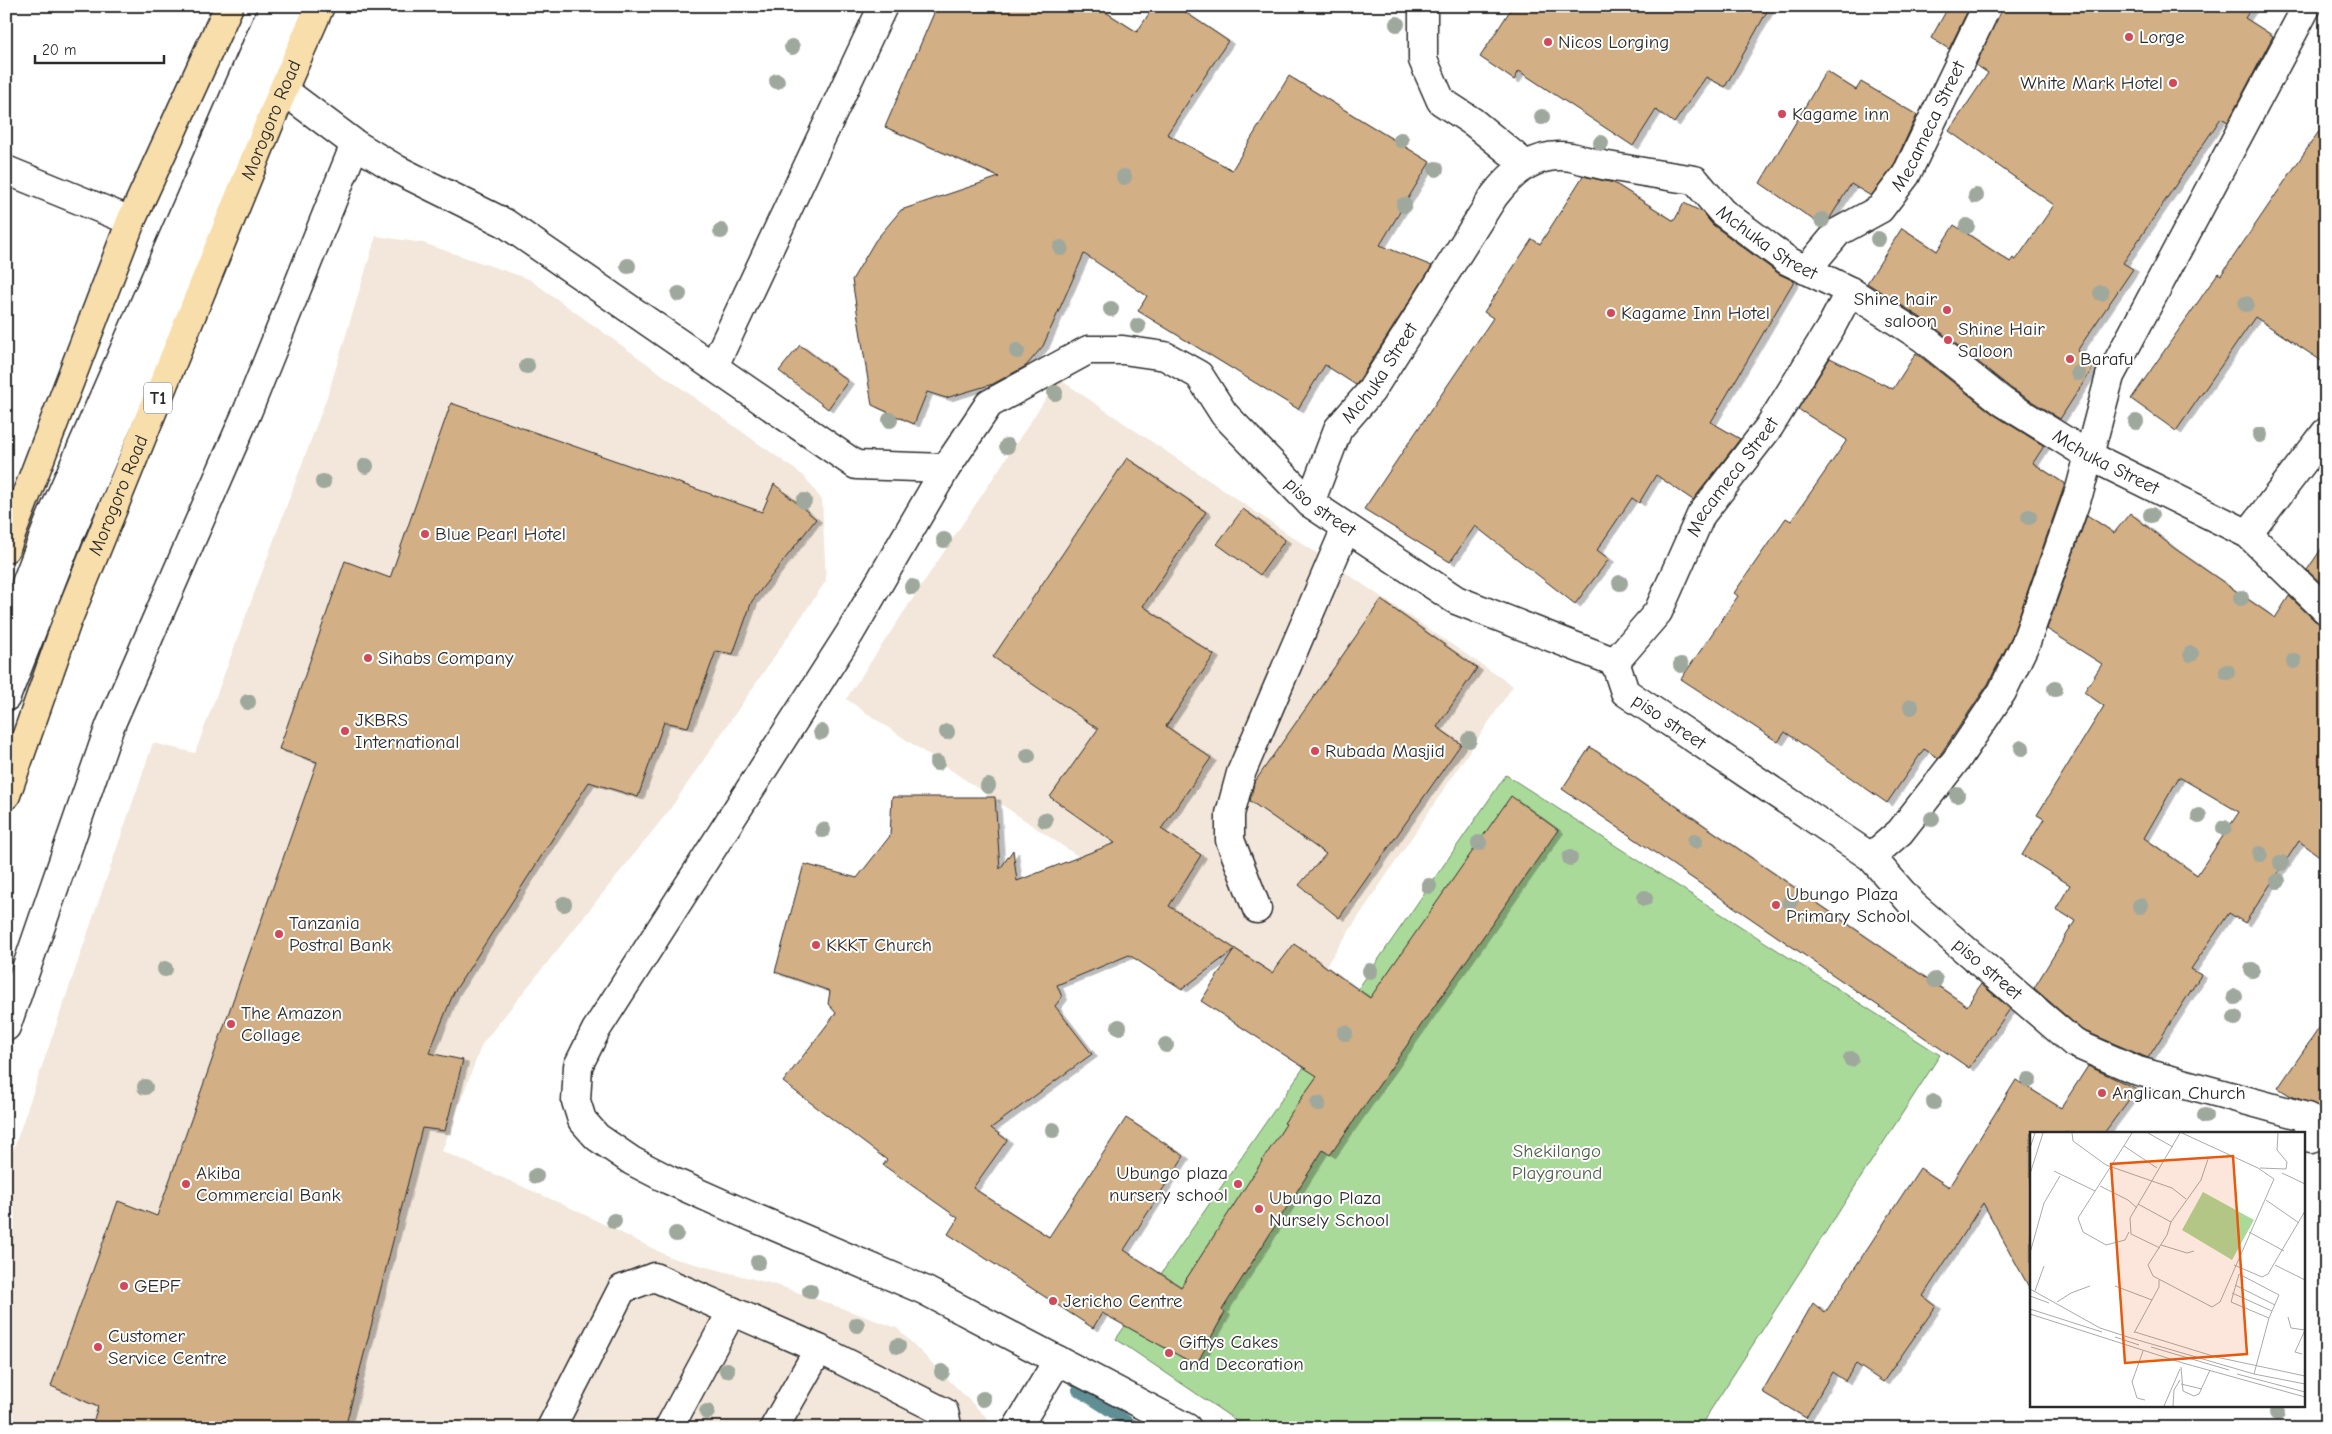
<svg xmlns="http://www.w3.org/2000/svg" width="2332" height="1434" viewBox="0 0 2332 1434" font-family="'Comic Neue',sans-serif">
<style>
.built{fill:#f2e7da}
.green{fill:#aada9a;stroke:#6a8262}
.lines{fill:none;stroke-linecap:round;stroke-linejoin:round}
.stream{stroke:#5e8e95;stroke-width:12}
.building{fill:#d2af85;stroke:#2b2b2b;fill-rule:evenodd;filter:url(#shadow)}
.minor-casing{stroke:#2b2b2b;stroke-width:31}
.highway-casing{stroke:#2b2b2b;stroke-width:31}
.minor{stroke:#fff;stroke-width:28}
.highway{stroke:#f8deab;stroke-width:28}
.tree{fill:#9fa89d}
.poi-dot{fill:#d1495b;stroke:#fff;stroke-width:2}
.labels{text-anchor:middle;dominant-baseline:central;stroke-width:4;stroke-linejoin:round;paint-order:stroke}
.shield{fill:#fff;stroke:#6b6b6b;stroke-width:1}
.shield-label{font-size:18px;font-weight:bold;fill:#2b2b2b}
.poi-label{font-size:19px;fill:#2b2b2b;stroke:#fff;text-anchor:start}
.street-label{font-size:19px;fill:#2b2b2b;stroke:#fff}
.park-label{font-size:19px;fill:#51604c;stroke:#fff}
.inset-road{fill:none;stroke:#aaa;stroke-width:1}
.view{fill:#e8590c;fill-opacity:0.15;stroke:#e8590c;stroke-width:2.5}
.inset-edge{fill:none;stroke:#2b2b2b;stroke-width:2.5}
</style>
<defs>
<filter id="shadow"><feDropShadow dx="5.5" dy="3" stdDeviation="0" flood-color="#0004"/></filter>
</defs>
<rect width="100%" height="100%" fill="#fff"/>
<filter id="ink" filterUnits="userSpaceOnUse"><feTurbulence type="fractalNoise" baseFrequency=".02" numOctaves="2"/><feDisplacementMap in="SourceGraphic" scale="10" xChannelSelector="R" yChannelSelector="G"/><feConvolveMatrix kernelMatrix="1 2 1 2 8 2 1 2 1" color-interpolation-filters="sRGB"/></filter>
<g filter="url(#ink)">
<!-- built -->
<path class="built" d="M 376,236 L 423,243 L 529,279 L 804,476 L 822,500 L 826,581 L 668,812 L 482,1044 L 442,1151 L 571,1208 L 672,1258 L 777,1285 L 897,1328 L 990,1421 L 993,1428 L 6,1428 L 6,1171 L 153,743 L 195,753 L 328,394 Z
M 1059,379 L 1513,686 L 1299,1006 L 846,699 Z"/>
<!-- green -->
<path class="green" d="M 1506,775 L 1940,1055 L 1699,1428 L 1247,1428 L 1116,1339 Z"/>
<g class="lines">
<!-- stream -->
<path class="stream" d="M 1078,1390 L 1137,1428"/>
</g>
<!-- building -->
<path class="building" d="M 937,6 L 1096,6 L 1137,32 L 1154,6 L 1176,6 L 1228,41 L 1167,134 L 1232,170 L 1289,76 L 1430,162 L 1380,245 L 1432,266 L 1356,385 L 1325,365 L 1298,409 L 1138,311 L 1147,296 L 1084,254 L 1043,346 L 1026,366 L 993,384 L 946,398 L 927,392 L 914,424 L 872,405 L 852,280 L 875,241 L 901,210 L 999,177 L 885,127 Z
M 1513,6 L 1770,6 L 1725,87 L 1706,77 L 1674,123 L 1656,110 L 1633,146 L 1519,71 L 1514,80 L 1480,57 Z
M 1949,6 L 1970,6 L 1949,49 L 1931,38 Z
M 2002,6 L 2253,6 L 2245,18 L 2273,36 L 2228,122 L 2221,118 L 2123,263 L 2133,269 L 2077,351 L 2096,363 L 2060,419 L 2012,389 L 1932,325 L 1867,283 L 1902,228 L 1937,251 L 1954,225 L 2010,262 L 2013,258 L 2016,260 L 2054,205 L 1949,131 L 1988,73 L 1976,65 Z
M 1826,71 L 1856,90 L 1861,82 L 1917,115 L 1893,167 L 1871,196 L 1851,184 L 1830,218 L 1822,226 L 1760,183 Z
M 2326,121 L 2326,364 L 2255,317 L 2176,431 L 2131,399 L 2218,273 L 2221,275 Z
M 1583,176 L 1614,183 L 1674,221 L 1684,203 L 1702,212 L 1713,225 L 1779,274 L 1794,281 L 1711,422 L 1740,439 L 1693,500 L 1656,475 L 1639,503 L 1632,498 L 1597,550 L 1609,559 L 1575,604 L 1475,526 L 1450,562 L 1364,509 L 1493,318 L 1484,312 L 1532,239 L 1540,244 Z
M 800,345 L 848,381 L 828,409 L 779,371 Z
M 1916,353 L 1993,414 L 2044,446 L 2033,463 L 2065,484 L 2012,636 L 1988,684 L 1938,758 L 1924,749 L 1887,803 L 1785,732 L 1778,742 L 1681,679 L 1738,596 L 1734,593 L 1786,518 L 1791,521 L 1847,440 L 1798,409 L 1830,358 L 1893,389 Z
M 451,403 L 762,512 L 774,484 L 816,519 L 752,601 L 733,654 L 716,651 L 688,727 L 664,722 L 638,797 L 589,782 L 454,992 L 429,1053 L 463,1060 L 445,1131 L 422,1128 L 345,1428 L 91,1428 L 98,1407 L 51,1386 L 118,1201 L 157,1216 L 317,762 L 279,749 L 345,561 L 390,578 Z
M 1127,458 L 1206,512 L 1143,606 L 1214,655 L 1166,726 L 1211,758 L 1161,829 L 1201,855 L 1169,906 L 1272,973 L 1294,944 L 1370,998 L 1511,796 L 1558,830 L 1330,1155 L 1323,1150 L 1222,1310 L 1225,1312 L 1196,1365 L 1102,1313 L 1093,1328 L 948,1234 L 958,1218 L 883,1165 L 887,1160 L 783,1082 L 836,1013 L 828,1004 L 830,991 L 775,972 L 804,864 L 857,878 L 890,836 L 892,797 L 995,797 L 1000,869 L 1013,850 L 1017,881 L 1115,843 L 1050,797 L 1098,729 L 993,657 ZM 1234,950 L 1201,1001 L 1317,1076 L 1284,1123 L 1286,1124 L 1181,1287 L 1124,1250 L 1184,1156 L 1126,1118 L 1049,1237 L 973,1188 L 1007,1140 L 991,1128 L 1092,1054 L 1055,1006 L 1062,997 L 1057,985 L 1129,955 L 1182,989 Z
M 1243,509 L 1285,540 L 1260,575 L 1217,544 Z
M 2130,513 L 2174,548 L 2275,618 L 2289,596 L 2315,621 L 2326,625 L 2326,861 L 2299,841 L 2245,923 L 2229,913 L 2191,969 L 2201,975 L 2148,1058 L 2082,1030 L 2034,988 L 2075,921 L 2056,909 L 2070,885 L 2022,855 L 2044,819 L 2037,815 L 2104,706 L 2084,692 L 2102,664 L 2047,629 L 2087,515 L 2114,533 ZM 2179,777 L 2239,812 L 2197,875 L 2144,838 Z
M 2326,542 L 2326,588 L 2307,570 Z
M 1381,600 L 1477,668 L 1437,727 L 1461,744 L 1339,918 L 1299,885 L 1326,854 L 1250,801 L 1254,783 Z
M 1590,747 L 1967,1006 L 1981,984 L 2010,1009 L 1969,1068 L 1562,789 Z
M 2326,1018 L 2326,1120 L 2318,1106 L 2291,1096 L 2278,1088 Z
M 2088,1066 L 2137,1089 L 2104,1133 L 2031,1133 L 2031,1291 L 1983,1203 L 1923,1296 L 1936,1306 L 1883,1382 L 1856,1364 L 1845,1381 L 1832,1372 L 1806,1418 L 1762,1392 L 1813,1303 L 1825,1313 L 1920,1168 L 1949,1187 L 2016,1080 L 2061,1108 Z"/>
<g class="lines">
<defs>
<g id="minor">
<path d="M 1423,6 L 1423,60 L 1441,101 L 1473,122 L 1526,165"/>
<path d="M 283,90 L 355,144 L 398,170 L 505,223 L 856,465 L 946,468"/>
<path d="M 6,170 L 131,221"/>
<path id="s1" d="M 1806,270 L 1838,232 L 1880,209 L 1906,175 L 1987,6"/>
<path d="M 714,366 L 883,6"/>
<path id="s2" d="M 1310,503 L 1338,429 L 1371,391 L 1494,196 C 1513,171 1537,151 1571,157 C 1584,160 1596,164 1608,166 C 1637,171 1666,176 1695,180 L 1722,212 L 1788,261 L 1850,291 L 1923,338 L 2003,402 L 2088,455 L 2248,534 L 2326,610"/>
<path d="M 2248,534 L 2326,432"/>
<path d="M 6,636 L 49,523 L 274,6"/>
<path id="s3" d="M 1615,662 L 1658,612 L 1701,515 L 1769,427 L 1831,327 L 1850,291"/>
<path d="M 6,697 L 69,536 L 297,6"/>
<path d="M 1871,857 L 1900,832 L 1957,759 L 2002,692 L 2026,642 L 2080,489 L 2110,376 L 2307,6"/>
<path d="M 1257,909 L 1230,840 L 1230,814 L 1241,773 L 1346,528"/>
<path d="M 6,1027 L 110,726 L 248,410 L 355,144"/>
<path d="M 551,1428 L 622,1289 L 654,1277 L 819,1349 L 944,1412 L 947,1425 L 945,1428"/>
<path d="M 669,1428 L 732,1311"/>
<path d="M 774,1428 L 819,1349"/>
<path d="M 1017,1428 L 1058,1360"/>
<path id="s4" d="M 1187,1428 L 924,1290 L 741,1212 L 669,1180 L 632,1161 L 597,1137 L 582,1120 L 576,1101 L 578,1066 L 596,1030 L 850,633 L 946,468 L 989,404 L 1088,350 L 1123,350 L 1165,356 L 1199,375 L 1224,414 L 1310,503 L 1456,600 L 1615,662 L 1625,692 L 1871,857 L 1913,905 L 2074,1043 L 2138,1071 L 2307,1117 L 2311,1139"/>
</g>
<g id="highway">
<path d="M 6,548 L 131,221 L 229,6"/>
<path id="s5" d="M 6,795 L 66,624 L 283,90 L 320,6"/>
</g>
</defs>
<!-- minor casing -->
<use href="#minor" class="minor-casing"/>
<!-- highway casing -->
<use href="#highway" class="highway-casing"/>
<!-- minor -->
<use href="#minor" class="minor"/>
<!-- highway -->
<use href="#highway" class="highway"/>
</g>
<!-- trees -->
<g class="tree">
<circle cx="1397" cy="24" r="8"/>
<circle cx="792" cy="47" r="8"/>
<circle cx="777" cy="81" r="8"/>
<circle cx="1542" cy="117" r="8"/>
<circle cx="1401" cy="140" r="8"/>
<circle cx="1601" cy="143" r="8"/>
<circle cx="1436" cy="169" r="8"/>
<circle cx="1124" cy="177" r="8"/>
<circle cx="1976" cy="196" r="8"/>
<circle cx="1404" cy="205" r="8"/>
<circle cx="1822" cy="220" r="8"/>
<circle cx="1967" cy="226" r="8"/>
<circle cx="721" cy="231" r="8"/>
<circle cx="1878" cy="239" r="8"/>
<circle cx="1061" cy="248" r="8"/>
<circle cx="628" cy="266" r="8"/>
<circle cx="2101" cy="293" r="8"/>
<circle cx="679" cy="294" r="8"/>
<circle cx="2246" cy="304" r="8"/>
<circle cx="1111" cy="309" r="8"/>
<circle cx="1138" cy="326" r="8"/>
<circle cx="1017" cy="351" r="8"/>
<circle cx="527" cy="366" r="8"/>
<circle cx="2078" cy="373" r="8"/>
<circle cx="1055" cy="393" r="8"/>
<circle cx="890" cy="420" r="8"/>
<circle cx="2136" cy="422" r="8"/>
<circle cx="2260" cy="435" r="8"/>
<circle cx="1007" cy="446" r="8"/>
<circle cx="366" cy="466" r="8"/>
<circle cx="323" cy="482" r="8"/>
<circle cx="804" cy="501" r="8"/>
<circle cx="2151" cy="515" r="8"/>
<circle cx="2029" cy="517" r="8"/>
<circle cx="944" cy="540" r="8"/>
<circle cx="1620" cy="583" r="8"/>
<circle cx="912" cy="587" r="8"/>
<circle cx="2241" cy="598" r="8"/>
<circle cx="2191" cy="654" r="8"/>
<circle cx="2294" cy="661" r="8"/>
<circle cx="1681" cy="665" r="8"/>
<circle cx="2227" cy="672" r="8"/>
<circle cx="2055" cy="689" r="8"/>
<circle cx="248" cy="702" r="8"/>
<circle cx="1911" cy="707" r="8"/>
<circle cx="821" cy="732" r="8"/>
<circle cx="947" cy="732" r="8"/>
<circle cx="1469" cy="740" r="8"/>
<circle cx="2022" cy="748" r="8"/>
<circle cx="1028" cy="756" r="8"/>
<circle cx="937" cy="763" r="8"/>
<circle cx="988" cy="786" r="8"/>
<circle cx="1957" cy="795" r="8"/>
<circle cx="2199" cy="816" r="8"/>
<circle cx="1932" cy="819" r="8"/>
<circle cx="1045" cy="820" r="8"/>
<circle cx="2224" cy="828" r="8"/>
<circle cx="823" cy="830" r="8"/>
<circle cx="1695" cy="841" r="8"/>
<circle cx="1479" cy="843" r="8"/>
<circle cx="2260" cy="854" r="8"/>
<circle cx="1570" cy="858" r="8"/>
<circle cx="2281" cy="863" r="8"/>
<circle cx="2278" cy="881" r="8"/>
<circle cx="1429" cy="886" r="8"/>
<circle cx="1645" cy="898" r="8"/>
<circle cx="1790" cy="902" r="8"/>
<circle cx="564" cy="904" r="8"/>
<circle cx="2140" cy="906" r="8"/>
<circle cx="165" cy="969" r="8"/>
<circle cx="2252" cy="970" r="8"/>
<circle cx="1370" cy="971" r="8"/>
<circle cx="1935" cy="980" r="8"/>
<circle cx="2235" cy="997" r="8"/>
<circle cx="2235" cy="1018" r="8"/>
<circle cx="1119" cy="1027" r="8"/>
<circle cx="1345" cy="1033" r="8"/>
<circle cx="1166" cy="1045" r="8"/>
<circle cx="1851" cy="1059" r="8"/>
<circle cx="2029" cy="1080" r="8"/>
<circle cx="145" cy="1087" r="8"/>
<circle cx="1934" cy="1102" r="8"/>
<circle cx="1318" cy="1104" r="8"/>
<circle cx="2205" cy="1116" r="8"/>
<circle cx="1053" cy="1130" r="8"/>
<circle cx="536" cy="1176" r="8"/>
<circle cx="614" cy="1221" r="8"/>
<circle cx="676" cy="1234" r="8"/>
<circle cx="758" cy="1262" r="8"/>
<circle cx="810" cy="1291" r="8"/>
<circle cx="857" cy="1325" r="8"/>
<circle cx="898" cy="1346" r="8"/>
<circle cx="727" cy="1370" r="8"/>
<circle cx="942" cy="1372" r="8"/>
<circle cx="983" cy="1399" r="8"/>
<circle cx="707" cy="1412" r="8"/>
<circle cx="2277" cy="1413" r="8"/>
</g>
</g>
<!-- markers -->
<g class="poi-dot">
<circle cx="2129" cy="37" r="5"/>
<circle cx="1548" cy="42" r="5"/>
<circle cx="2173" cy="83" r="5"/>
<circle cx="1782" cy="114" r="5"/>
<circle cx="1947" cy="310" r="5"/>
<circle cx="1611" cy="313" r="5"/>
<circle cx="1948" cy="340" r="5"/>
<circle cx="2070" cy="359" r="5"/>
<circle cx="425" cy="534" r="5"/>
<circle cx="368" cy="658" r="5"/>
<circle cx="345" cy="731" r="5"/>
<circle cx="1315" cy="751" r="5"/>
<circle cx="1776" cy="905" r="5"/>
<circle cx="279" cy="934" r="5"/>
<circle cx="816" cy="945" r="5"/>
<circle cx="231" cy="1024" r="5"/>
<circle cx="2102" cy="1093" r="5"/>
<circle cx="186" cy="1184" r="5"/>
<circle cx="1238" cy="1184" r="5"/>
<circle cx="1259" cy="1209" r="5"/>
<circle cx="124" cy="1286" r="5"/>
<circle cx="1053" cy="1301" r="5"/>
<circle cx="98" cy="1347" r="5"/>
<circle cx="1169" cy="1353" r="5"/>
</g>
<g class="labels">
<!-- shield labels -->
<rect class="shield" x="144" y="382.5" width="28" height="31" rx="4"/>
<g class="shield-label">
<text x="158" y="398">T1</text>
</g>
<!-- poi labels -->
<g class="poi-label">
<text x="2139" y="37">Lorge</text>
<text x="1558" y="42">Nicos Lorging</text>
<text x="2163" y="83" text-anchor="end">White Mark Hotel</text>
<text x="1792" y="114">Kagame inn</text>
<text x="1937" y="299" text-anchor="end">Shine hair<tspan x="1937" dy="22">saloon</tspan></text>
<text x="1621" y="313">Kagame Inn Hotel</text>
<text x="1958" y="329">Shine Hair<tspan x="1958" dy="22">Saloon</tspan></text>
<text x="2080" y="359">Barafu</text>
<text x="435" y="534">Blue Pearl Hotel</text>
<text x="378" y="658">Sihabs Company</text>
<text x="355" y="720">JKBRS<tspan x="355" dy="22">International</tspan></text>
<text x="1325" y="751">Rubada Masjid</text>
<text x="1786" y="894">Ubungo Plaza<tspan x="1786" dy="22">Primary School</tspan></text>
<text x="289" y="923">Tanzania<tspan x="289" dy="22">Postral Bank</tspan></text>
<text x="826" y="945">KKKT Church</text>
<text x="241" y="1013">The Amazon<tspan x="241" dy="22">Collage</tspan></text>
<text x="2112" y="1093">Anglican Church</text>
<text x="196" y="1173">Akiba<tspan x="196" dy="22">Commercial Bank</tspan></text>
<text x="1228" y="1173" text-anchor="end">Ubungo plaza<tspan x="1228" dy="22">nursery school</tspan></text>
<text x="1269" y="1198">Ubungo Plaza<tspan x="1269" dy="22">Nursely School</tspan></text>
<text x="134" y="1286">GEPF</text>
<text x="1063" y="1301">Jericho Centre</text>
<text x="108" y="1336">Customer<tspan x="108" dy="22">Service Centre</tspan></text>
<text x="1179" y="1342">Giftys Cakes<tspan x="1179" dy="22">and Decoration</tspan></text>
</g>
<!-- street labels -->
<g class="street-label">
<text stroke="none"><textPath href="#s5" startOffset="725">Morogoro Road</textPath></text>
<text stroke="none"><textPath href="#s1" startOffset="194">Mecameca Street</textPath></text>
<text stroke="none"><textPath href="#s2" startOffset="674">Mchuka Street</textPath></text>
<text stroke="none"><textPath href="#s2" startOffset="149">Mchuka Street</textPath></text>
<text stroke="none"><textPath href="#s2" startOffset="1079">Mchuka Street</textPath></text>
<text stroke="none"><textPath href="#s3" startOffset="221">Mecameca Street</textPath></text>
<text stroke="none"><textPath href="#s5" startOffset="320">Morogoro Road</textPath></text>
<text stroke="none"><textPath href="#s4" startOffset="1926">piso street</textPath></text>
<text stroke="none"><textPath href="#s4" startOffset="2346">piso street</textPath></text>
<text stroke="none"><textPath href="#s4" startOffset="2751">piso street</textPath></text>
</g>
<!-- park labels -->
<g class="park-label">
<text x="1557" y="1151">Shekilango<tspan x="1557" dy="22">Playground</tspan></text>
</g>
</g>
<!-- overview -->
<g transform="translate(2030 1132)">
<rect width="275" height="275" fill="#fff"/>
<path d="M 173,60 L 224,88 L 202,128 L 152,98 Z" fill="#aada9a"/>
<path class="inset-road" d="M 42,1 L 43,9 L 76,33 L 142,56 L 156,67M 118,1 L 143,15M 152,1 L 228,36 L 244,47M 94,14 L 127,36M 0,16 L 5,1M 178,27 L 171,48 L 141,90 L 137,103 L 118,133 L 123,144 L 182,175 L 190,170 L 244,47M 230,36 L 256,37 L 257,30 L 247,18 L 248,1M 24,39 L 65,59M 252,41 L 275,52M 0,42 L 13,1M 70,54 L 98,68 L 107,76M 236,68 L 269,91M 108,72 L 141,90M 99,100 L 95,108 L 76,113 L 53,100 L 48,86 L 102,1M 219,100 L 254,119M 131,113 L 157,121 L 164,119M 130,116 L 101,102 L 100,86 L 150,1M 0,121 L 14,71 L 30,44M 204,133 L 232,145 L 238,142 L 275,79M 245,133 L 275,148M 205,153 L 245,173M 85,154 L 122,168M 0,157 L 70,196 L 101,206 L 224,242 L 275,252M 5,159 L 14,134M 202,161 L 242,179M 0,164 L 19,171M 27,170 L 41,161 L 60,154M 0,177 L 72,200M 0,182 L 153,231 L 275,265M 258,185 L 261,196 L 275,198M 105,200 L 186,225 L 275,244M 104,201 L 129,155 L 129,148M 85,205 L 109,213M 121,215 L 199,238M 113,219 L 102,250 L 107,266 L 115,268M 272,222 L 265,220 L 275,198M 151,235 L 153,259 L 164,264 L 169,262 L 180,238M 207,242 L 275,260M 224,242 L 239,186 L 249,163 L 209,142 L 201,170 L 239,186M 151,252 L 172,257M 134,274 L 150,237M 143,274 L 144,258 L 150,248"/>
<path class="view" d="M 203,24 L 217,222 L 95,231 L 81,32 Z"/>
<rect width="275" height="275" class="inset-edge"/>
</g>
<!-- margin -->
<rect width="2332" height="1434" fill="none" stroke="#fff" stroke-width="25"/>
<rect x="12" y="12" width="2307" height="1409" fill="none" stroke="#2b2b2b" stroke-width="2" filter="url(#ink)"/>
<!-- scale -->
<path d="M35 55v8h129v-8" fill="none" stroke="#2b2b2b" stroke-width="2.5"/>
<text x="42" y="55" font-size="15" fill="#2b2b2b" stroke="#ffffff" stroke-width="4" paint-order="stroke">20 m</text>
</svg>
